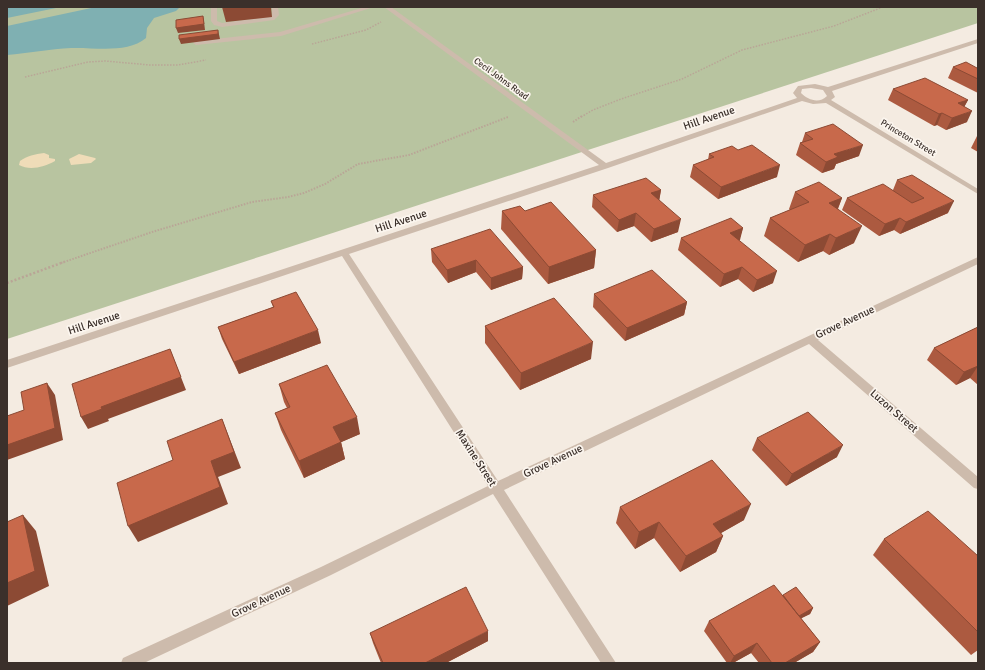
<svg xmlns="http://www.w3.org/2000/svg" width="985" height="670" viewBox="0 0 985 670" font-family="Signika,sans-serif">
<style>
.green{fill:#b8c4a0}
.sand{fill:#efdcb8}
.water{fill:#7fb0b2}
.lines{fill:none;stroke-linecap:round;stroke-linejoin:round}
.path-far2{stroke:#b9a596;stroke-width:1.5;stroke-dasharray:1.5 1.5;stroke-linecap:butt}
.path-far1{stroke:#b9a596;stroke-width:2;stroke-dasharray:1.5 1.5;stroke-linecap:butt}
.path{stroke:#b9a596;stroke-width:2.5;stroke-dasharray:2 2;stroke-linecap:butt}
.service{fill:#cdbbac;fill-rule:evenodd}
.minor{fill:#cdbbac;fill-rule:evenodd}
.wall{fill:#ac5a40}
.shaded-wall{fill:#8c4a34}
.building{fill:#c8694b;stroke:#8c4a34}
.labels{text-anchor:middle;dominant-baseline:central;stroke-width:3.5;stroke-linejoin:round;paint-order:stroke}
.far-street-label{font-size:9px;fill:#3b302b;stroke:#fbf5ee}
.street-label{font-size:11px;fill:#3b302b;stroke:#fbf5ee}
</style>
<rect width="100%" height="100%" fill="#f4ebe1"/>
<!-- green -->
<path class="green" d="M 7,7 L 978,7 L 978,23 L 7,339 Z"/>
<!-- sand -->
<path class="sand" d="M 44,153 L 49,155 L 49,158 L 55,159 L 55,161 C 44,167 30,171 19,165 L 20,161 C 27,156 35,154 44,153 Z
M 79,154 L 95,158 L 96,159 L 91,163 L 71,165 L 69,159 Z"/>
<!-- water -->
<path class="water" d="M 7,7 L 61,7 L 7,18 Z
M 96,7 L 180,7 L 176,11 L 154,18 L 147,28 L 146,38 C 127,54 94,47 71,48 C 50,49 28,53 7,55 L 7,26 Z"/>
<g class="lines">
<!-- path-far2 -->
<path class="path-far2" d="M 462,7 L 469,7
M 312,44 L 366,30 L 381,22
M 25,77 L 88,62 L 105,61 L 150,65 L 178,65 L 206,60
M 581,117 L 593,110 L 621,99 L 682,79 L 742,50 L 834,26 L 883,7"/>
<!-- path-far1 -->
<path class="path-far1" d="M 573,122 L 582,116
M 61,263 L 152,232 L 252,202 L 288,197 L 304,193 L 325,184 L 358,164 L 409,155 L 508,117"/>
<!-- path -->
<path class="path" d="M 7,283 L 64,262"/>
<!-- service -->
<path class="service" d="M 211,7 L 217,7 L 217,21 L 222,23 L 272,16 L 272,7 L 278,7 L 279,15 L 274,20 L 222,27 L 214,25 L 211,21 Z
M 365,7 L 374,7 L 281,36 L 196,45 L 193,43 L 196,41 L 280,32 Z"/>
<!-- minor -->
<path class="minor" d="M 384,7 L 391,7 L 606,163 L 797,98 L 793,93 L 798,86 L 815,84 L 828,87 L 978,39 L 978,43 L 832,91 L 835,97 L 831,100 L 978,189 L 978,194 L 826,103 L 813,104 L 802,101 L 608,168 L 349,254 L 498,481 L 978,257 L 978,264 L 818,340 L 978,477 L 978,489 L 974,488 L 809,344 L 504,490 L 616,663 L 601,663 L 493,494 L 331,575 L 144,663 L 121,663 L 123,658 L 321,567 L 488,486 L 342,256 L 7,368 L 7,360 L 599,165 ZM 811,88 L 823,90 L 827,96 C 819,104 808,100 801,93 L 802,89 Z"/>
</g>
<!-- wall -->
<path class="wall" d="M 953,67 L 978,68 L 978,93 L 948,78 Z
M 893,89 L 968,100 L 964,107 L 967,122 L 946,130 L 937,125 L 934,126 L 888,100 Z
M 805,133 L 859,156 L 836,164 L 834,169 L 822,173 L 796,155 L 800,143 L 802,142 Z
M 978,135 L 978,152 L 971,148 L 977,136 Z
M 709,154 L 777,177 L 718,199 L 690,177 L 693,165 L 708,160 Z
M 897,180 L 948,213 L 900,234 L 894,230 L 879,236 L 842,210 L 847,198 L 893,190 Z
M 661,190 L 659,200 L 678,232 L 651,242 L 634,226 L 617,232 L 592,207 L 593,195 Z
M 795,192 L 842,198 L 838,209 L 854,243 L 829,255 L 823,251 L 798,262 L 764,236 L 770,218 L 790,210 L 789,209 Z
M 502,211 L 596,250 L 594,268 L 548,284 L 501,229 Z
M 743,228 L 739,240 L 773,283 L 753,292 L 738,279 L 720,287 L 678,250 L 681,238 Z
M 431,249 L 523,267 L 522,279 L 491,290 L 476,272 L 448,283 L 432,262 Z
M 594,294 L 687,302 L 684,315 L 625,341 L 593,307 Z
M 271,301 L 321,343 L 239,374 L 222,339 L 218,327 L 273,307 Z
M 485,326 L 591,359 L 520,390 L 485,343 Z
M 978,327 L 978,385 L 970,378 L 956,385 L 927,360 L 934,348 Z
M 279,384 L 360,434 L 341,442 L 345,459 L 304,478 L 281,430 L 275,413 L 287,408 L 284,402 Z
M 757,438 L 837,457 L 786,486 L 752,450 Z
M 620,507 L 744,520 L 721,533 L 723,536 L 716,552 L 680,572 L 654,538 L 635,549 L 616,523 Z
M 884,539 L 978,556 L 978,650 L 971,655 L 873,555 Z
M 782,595 L 813,608 L 810,614 L 801,618 L 820,642 L 813,652 L 794,663 L 759,663 L 751,653 L 733,663 L 727,663 L 704,631 L 709,621 Z
M 370,633 L 488,641 L 446,663 L 381,663 L 373,643 Z"/>
<!-- shaded-wall -->
<path class="shaded-wall" d="M 222,7 L 271,7 L 272,17 L 226,22 Z
M 203,16 L 204,22 L 205,30 L 178,33 L 176,28 Z
M 218,30 L 220,39 L 181,44 L 179,39 Z
M 968,100 L 962,111 L 958,103 Z
M 972,111 L 967,122 L 946,130 L 952,118 Z
M 942,113 L 937,125 L 934,126 L 939,114 Z
M 863,145 L 859,156 L 836,164 L 834,169 L 822,173 L 826,162 L 834,154 Z
M 780,165 L 777,177 L 718,199 L 721,187 Z
M 661,190 L 659,202 L 651,193 Z
M 842,198 L 835,215 L 829,203 Z
M 954,201 L 948,213 L 900,234 L 906,222 Z
M 636,213 L 634,226 L 617,232 L 619,220 Z
M 900,218 L 894,230 L 879,236 L 885,224 Z
M 681,219 L 678,232 L 651,242 L 654,229 Z
M 862,226 L 854,243 L 829,255 L 836,238 Z
M 743,228 L 740,240 L 727,245 L 730,233 Z
M 830,234 L 823,251 L 798,262 L 805,245 Z
M 596,250 L 594,268 L 548,284 L 549,267 Z
M 476,260 L 476,272 L 448,283 L 447,270 Z
M 523,267 L 522,279 L 491,290 L 491,278 Z
M 742,267 L 738,279 L 720,287 L 724,274 Z
M 777,271 L 773,283 L 753,292 L 757,280 Z
M 687,302 L 684,315 L 625,341 L 627,328 Z
M 318,330 L 321,343 L 239,374 L 234,362 Z
M 593,342 L 591,359 L 520,390 L 521,373 Z
M 170,349 L 186,390 L 108,419 L 109,421 L 88,429 L 81,417 Z
M 978,366 L 970,378 L 956,385 L 964,372 Z
M 47,383 L 55,395 L 63,440 L 7,460 L 7,445 Z
M 357,417 L 360,434 L 337,444 L 333,427 Z
M 222,419 L 241,468 L 218,477 L 228,504 L 138,542 L 128,526 L 211,461 Z
M 341,442 L 345,459 L 304,478 L 299,461 Z
M 843,445 L 837,457 L 786,486 L 792,474 Z
M 751,504 L 744,520 L 707,541 L 713,524 Z
M 23,515 L 36,531 L 49,586 L 7,606 L 7,583 Z
M 659,522 L 654,538 L 635,549 L 639,532 Z
M 723,536 L 716,552 L 680,572 L 686,556 Z
M 813,608 L 810,614 L 794,622 L 798,617 Z
M 488,631 L 488,641 L 446,663 L 425,663 Z
M 820,642 L 813,652 L 794,663 L 785,663 Z
M 757,643 L 751,653 L 733,663 L 730,663 L 734,656 Z"/>
<!-- building -->
<path class="building" d="M 203,16 L 204,24 L 176,28 L 176,20 Z
M 218,30 L 218,34 L 179,39 L 179,35 Z
M 966,62 L 977,68 L 978,68 L 978,79 L 953,67 Z
M 925,78 L 968,100 L 958,103 L 972,111 L 952,118 L 942,113 L 939,114 L 893,89 Z
M 833,124 L 863,145 L 834,154 L 838,157 L 826,162 L 800,143 L 813,139 L 805,133 Z
M 752,145 L 780,165 L 721,187 L 693,165 L 714,157 L 709,154 L 732,146 L 738,150 Z
M 912,175 L 954,201 L 906,222 L 900,218 L 885,224 L 847,198 L 883,184 L 912,203 L 924,198 L 897,180 Z
M 646,178 L 661,190 L 651,193 L 681,219 L 654,229 L 636,213 L 619,220 L 593,195 Z
M 819,182 L 842,198 L 829,203 L 862,226 L 836,238 L 830,234 L 805,245 L 770,218 L 809,202 L 795,192 Z
M 551,202 L 596,250 L 549,267 L 502,211 L 520,206 L 525,211 Z
M 731,218 L 743,228 L 730,233 L 777,271 L 757,280 L 742,267 L 724,274 L 681,238 Z
M 490,229 L 523,267 L 491,278 L 476,260 L 447,270 L 431,249 Z
M 652,270 L 687,302 L 627,328 L 594,294 Z
M 296,292 L 318,330 L 234,362 L 218,327 L 274,307 L 271,301 Z
M 554,298 L 593,342 L 521,373 L 485,326 Z
M 978,327 L 978,366 L 964,372 L 934,348 Z
M 170,349 L 181,377 L 101,407 L 102,409 L 81,417 L 72,384 Z
M 327,365 L 357,417 L 333,427 L 341,442 L 299,461 L 275,413 L 290,407 L 279,384 Z
M 47,383 L 55,428 L 7,445 L 7,416 L 24,410 L 21,392 Z
M 808,412 L 843,445 L 792,474 L 757,438 Z
M 222,419 L 234,452 L 211,461 L 220,487 L 128,526 L 117,483 L 173,460 L 167,441 Z
M 712,460 L 751,504 L 713,524 L 723,536 L 686,556 L 659,522 L 639,532 L 620,507 Z
M 928,511 L 978,556 L 978,632 L 884,539 Z
M 23,515 L 35,571 L 7,583 L 7,522 Z
M 774,585 L 820,642 L 785,663 L 772,663 L 757,643 L 734,656 L 709,621 Z
M 466,587 L 488,631 L 425,663 L 383,663 L 370,633 Z
M 796,587 L 813,608 L 799,616 L 783,595 Z"/>
<g class="labels">
<!-- far-street labels -->
<g class="far-street-label">
<text transform="translate(501 79) rotate(36)">Cecil Johns Road</text>
<text transform="translate(908 138) rotate(31)">Princeton Street</text>
</g>
<!-- street labels -->
<g class="street-label">
<text transform="translate(709 118) rotate(-19)">Hill Avenue</text>
<text transform="translate(401 221) rotate(-18)">Hill Avenue</text>
<text transform="translate(845 322) rotate(-25)">Grove Avenue</text>
<text transform="translate(94 323) rotate(-18)">Hill Avenue</text>
<text transform="translate(894 411) rotate(41)">Luzon Street</text>
<text transform="translate(476 458) rotate(57)">Maxine Street</text>
<text transform="translate(553 461) rotate(-25)">Grove Avenue</text>
<text transform="translate(261 601) rotate(-25)">Grove Avenue</text>
</g>
</g>
<!-- border -->
<rect width="985" height="670" fill="none" stroke="#3b302b" stroke-width="16"/>
</svg>
